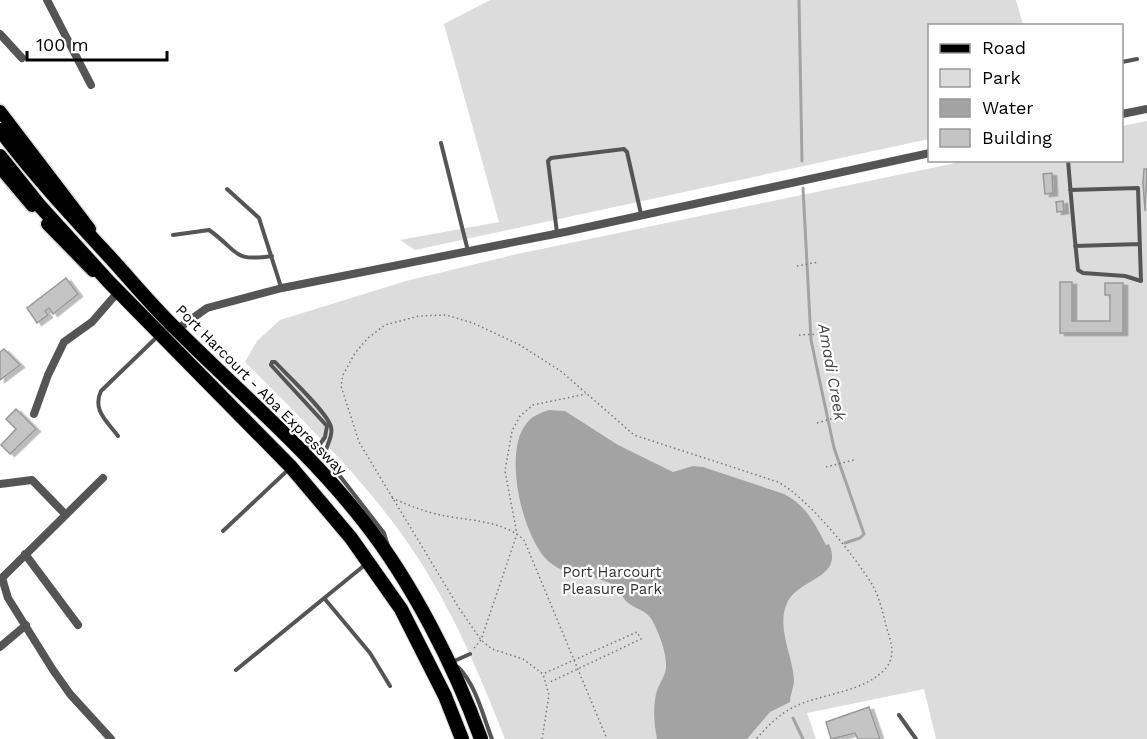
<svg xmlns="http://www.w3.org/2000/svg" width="1147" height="739" viewBox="0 0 1147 739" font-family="'Work Sans',sans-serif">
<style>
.green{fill:#dcdcdc}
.water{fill:#a3a3a3}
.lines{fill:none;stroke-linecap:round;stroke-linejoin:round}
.stream{stroke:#a3a3a3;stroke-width:3}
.building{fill:#c4c4c4;stroke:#999;stroke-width:1.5;filter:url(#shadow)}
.primary-casing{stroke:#dbdbdb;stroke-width:15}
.trunk-casing{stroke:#dbdbdb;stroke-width:16}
.path{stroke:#777;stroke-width:1.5;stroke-dasharray:1.5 3;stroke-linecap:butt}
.service{stroke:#555;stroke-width:4}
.minor{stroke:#555;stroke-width:8}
.primary{stroke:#000;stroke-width:12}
.trunk{stroke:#000;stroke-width:14}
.labels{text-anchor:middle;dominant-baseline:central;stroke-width:4.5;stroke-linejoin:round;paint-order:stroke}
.street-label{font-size:15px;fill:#000;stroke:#fff}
.park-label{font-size:15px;fill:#333;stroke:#fff}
.water-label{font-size:16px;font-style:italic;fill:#444;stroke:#fff}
</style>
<defs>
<filter id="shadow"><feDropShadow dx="4.5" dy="2.5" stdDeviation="0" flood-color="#0004"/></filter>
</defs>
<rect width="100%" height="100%" fill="#fff"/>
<!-- green -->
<path class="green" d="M 490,0 L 1016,0 L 1023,25 L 930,26 L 929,139 L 415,250 L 400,240 L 499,222 L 444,24 Z
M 1147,121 L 1147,739 L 936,739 L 924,689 L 807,713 L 816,739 L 505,739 C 480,675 454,613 416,555 C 369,483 305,423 245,362 L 257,341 L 280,320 L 406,281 L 517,254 L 965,161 L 1122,160 L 1122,126 Z"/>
<!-- water -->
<path class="water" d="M 549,410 L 565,411 L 618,445 L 673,472 L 693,466 L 703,467 L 784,494 C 806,505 815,524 826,545 L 829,544 C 844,578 801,578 788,601 C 775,626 793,655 794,680 C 794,687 790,695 790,702 L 770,712 L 747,739 L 657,739 C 654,724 653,709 656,694 C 658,685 665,677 666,668 C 667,653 659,633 652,620 C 647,610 634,609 626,601 C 622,597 620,590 616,587 C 597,573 568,579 548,561 C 522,536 503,453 526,424 C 532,416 540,413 549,410 Z"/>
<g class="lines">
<!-- stream -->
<path class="stream" d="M 799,0 L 802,161
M 803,188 L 811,340 L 834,448 L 864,534 L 860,538 L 845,543
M 793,718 L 803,739"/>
</g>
<!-- building -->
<path class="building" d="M 1144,169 L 1147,169 L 1145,211 L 1143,183 Z
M 1052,173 L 1053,193 L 1045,194 L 1043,174 Z
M 1063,201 L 1064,211 L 1057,212 L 1056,202 Z
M 66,278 L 78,294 L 53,314 L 49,308 L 45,311 L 48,315 L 37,323 L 27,308 Z
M 1060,282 L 1072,282 L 1072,321 L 1110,321 L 1110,295 L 1105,295 L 1105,283 L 1123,283 L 1123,333 L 1060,333 Z
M 4,349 L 20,365 L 0,380 L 0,352 Z
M 16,409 L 36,429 L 10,454 L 1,445 L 16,429 L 6,419 Z
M 869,707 L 880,739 L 858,739 L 855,733 L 831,739 L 826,722 Z"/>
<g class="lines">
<defs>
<path id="primary" d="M 0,111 L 90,229
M 0,168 L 32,206
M 47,224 L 93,271"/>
<path id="trunk" d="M 0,130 C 33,174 70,214 107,254 C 131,280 153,307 178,331 C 241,394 310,452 365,523 C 412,583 455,667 481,739
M 0,156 L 40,206 L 109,282 L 291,467 L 351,538 L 401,609 L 445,696 L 462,739"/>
</defs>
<!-- primary casing -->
<use href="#primary" class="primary-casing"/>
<!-- trunk casing -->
<use href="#trunk" class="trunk-casing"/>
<!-- path -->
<path class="path" d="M 797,266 L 819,262
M 799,335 L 823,334
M 817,423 L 841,416
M 826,467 L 854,460
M 392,498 C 406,504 420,510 436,514 C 464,521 502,519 524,540 L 607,739
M 474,648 L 481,640 L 517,534 L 505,471 L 512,431 L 520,416 L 533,405 L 586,394
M 545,673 L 637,632 L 641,639 L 548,683
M 542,739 L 549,695 L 543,674 L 523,659 L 492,649 L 481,640 L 459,608 L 359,442 L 341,386 L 343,375 L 355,353 L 368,338 L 385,325 L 419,316 L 446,315 L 473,323 L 520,345 L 562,372 L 634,435 L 778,482 C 808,498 855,556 873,586 C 880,599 883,614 887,629 C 891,642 896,656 886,668 C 864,693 822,693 794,707 C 779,714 767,727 756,739"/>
<!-- service -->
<path class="service" d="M 1122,62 L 1137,59
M 441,143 L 468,251
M 1068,160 C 1071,197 1074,233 1078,270 L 1083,273 L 1125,276 L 1141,281 L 1138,188 L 1070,190
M 227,189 L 259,218 L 281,287
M 557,233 L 548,161 L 551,158 L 624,149 L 627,152 L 641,214
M 173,235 L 209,230 C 239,251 231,262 272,256
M 1075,246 L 1140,244
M 118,436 C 107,421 92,410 101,391 L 158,336
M 303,446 L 318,447 L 325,437 L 327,426 L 271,365 L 272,362 L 275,362 C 287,375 328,413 331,427 C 334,439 323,447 326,458 L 384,533 L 388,546
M 223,531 L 289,469
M 324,598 L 370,653 L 390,686
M 452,662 L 470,654
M 458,667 C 476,685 483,716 492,739
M 236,670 L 366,564
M 899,715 L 916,739"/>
<!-- minor -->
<path class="minor" d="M 47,0 L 91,85
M 0,34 L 22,58
M 1122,114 L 1147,109
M 176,330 L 207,308 L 282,288 L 565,232 L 930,153
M 34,414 L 48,375 L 64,342 L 92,322 L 118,292
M 103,478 L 2,578 L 8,598 L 53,670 L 70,694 L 111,739
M 0,484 L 32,480 L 66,515
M 25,554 L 78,625
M 0,647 L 26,625"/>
<!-- primary -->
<use href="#primary" class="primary"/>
<!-- trunk -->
<use href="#trunk" class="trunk"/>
</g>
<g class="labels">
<!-- street labels -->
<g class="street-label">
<text transform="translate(261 390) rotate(45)">Port Harcourt - Aba Expressway</text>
</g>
<!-- park labels -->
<g class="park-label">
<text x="612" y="572">Port Harcourt<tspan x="612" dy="17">Pleasure Park</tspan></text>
</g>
<!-- water labels -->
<g class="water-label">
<text transform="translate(832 372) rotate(80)">Amadi Creek</text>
</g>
</g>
<!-- legend -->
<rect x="928" y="24" width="195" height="138" fill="#ffffff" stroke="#999999" stroke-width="1.5"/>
<rect x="940" y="44" width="30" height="9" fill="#000000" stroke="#999999" stroke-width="1.5"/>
<text x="982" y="54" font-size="18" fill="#000000">Road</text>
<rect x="940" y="69" width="30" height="18" fill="#dcdcdc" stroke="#999999" stroke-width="1.5"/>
<text x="982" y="84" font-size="18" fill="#000000">Park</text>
<rect x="940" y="99" width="30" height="18" fill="#a3a3a3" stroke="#999999" stroke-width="1.5"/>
<text x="982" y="114" font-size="18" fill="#000000">Water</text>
<rect x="940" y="129" width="30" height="18" fill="#c4c4c4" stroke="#999999" stroke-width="1.5"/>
<text x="982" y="144" font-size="18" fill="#000000">Building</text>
<!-- scale -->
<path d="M27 51v9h140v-9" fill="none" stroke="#000000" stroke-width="3"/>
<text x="36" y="51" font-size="18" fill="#000000" stroke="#ffffff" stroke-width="4.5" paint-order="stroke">100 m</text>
</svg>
